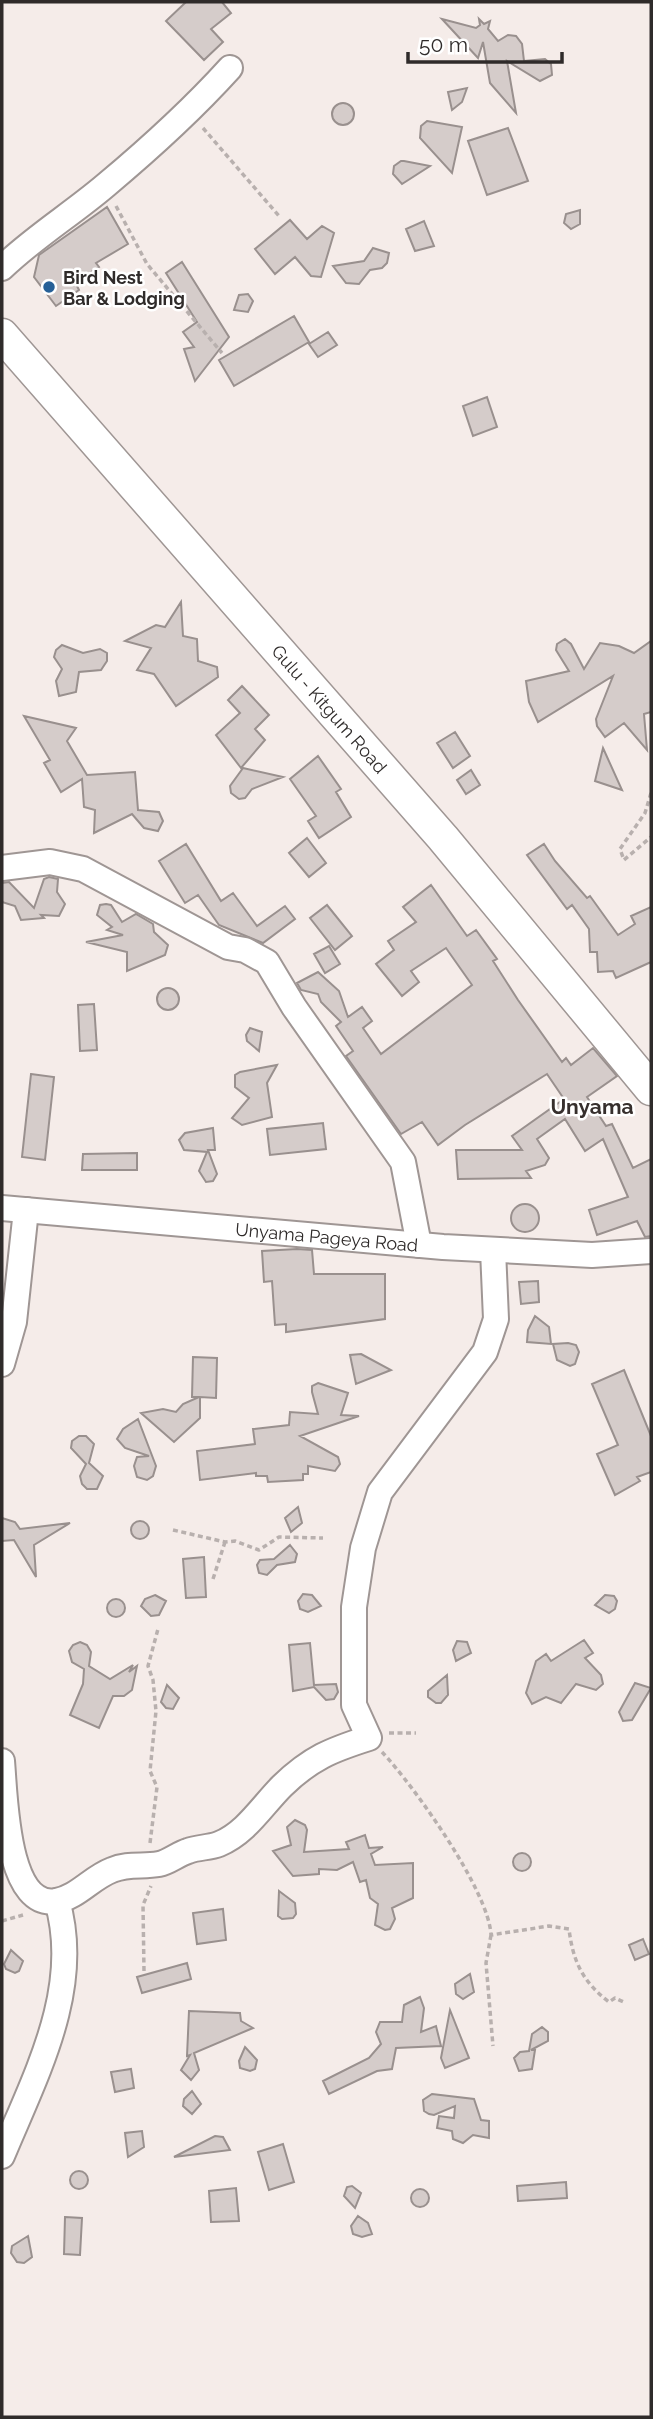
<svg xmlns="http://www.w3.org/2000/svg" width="653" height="2419" viewBox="0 0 653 2419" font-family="Raleway,sans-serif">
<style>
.building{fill:#d5ccca;stroke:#99908e;stroke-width:2}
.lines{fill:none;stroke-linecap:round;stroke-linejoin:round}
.minor-casing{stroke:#9f9694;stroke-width:28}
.major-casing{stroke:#9f9694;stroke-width:35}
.path{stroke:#b8b0ae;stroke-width:3.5;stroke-dasharray:5 3.5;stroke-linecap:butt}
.minor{stroke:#fff;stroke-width:24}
.major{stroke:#fff;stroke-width:32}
.poi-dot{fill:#266097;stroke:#fff;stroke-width:2.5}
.labels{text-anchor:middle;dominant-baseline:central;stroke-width:5;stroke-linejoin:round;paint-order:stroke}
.poi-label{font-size:18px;font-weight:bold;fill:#2f2b2a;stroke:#fff;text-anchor:start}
.street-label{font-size:18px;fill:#2f2b2a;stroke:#fff}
.quarter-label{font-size:21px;font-weight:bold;fill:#362f2d;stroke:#fff}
</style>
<rect width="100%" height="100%" fill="#f5ece9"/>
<!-- building -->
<path class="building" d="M 186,2 L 222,2 L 231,13 L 211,29 L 223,42 L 204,60 L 166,21 Z
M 442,19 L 476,28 L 480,25 L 479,19 L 484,24 L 490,21 L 488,29 L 498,41 L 508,35 L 516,36 L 522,44 L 524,61 L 545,59 L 551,64 L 552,75 L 540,81 L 507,61 L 516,113 L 490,83 L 483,42 L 478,58 Z
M 467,88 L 462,102 L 452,110 L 448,92 Z
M332 114a11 11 0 1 1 22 0a11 11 0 1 1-22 0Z
M 427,121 L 462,127 L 452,173 L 420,138 L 421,126 Z
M 508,128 L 528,181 L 487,195 L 468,141 Z
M 401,161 L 404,161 L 430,166 L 402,184 L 393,174 L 394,166 Z
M 107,207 L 128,244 L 96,263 L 99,267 L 75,282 L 79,290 L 56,306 L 34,277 L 39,255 Z
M 580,210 L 580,224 L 571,229 L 564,223 L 566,214 Z
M 290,220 L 307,239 L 322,226 L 334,233 L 321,277 L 311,276 L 295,257 L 275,274 L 255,249 Z
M 424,221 L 434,246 L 415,251 L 406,229 Z
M 373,248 L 389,253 L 387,263 L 382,268 L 370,270 L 359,284 L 346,283 L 333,266 L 364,261 Z
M 182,262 L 229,337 L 195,381 L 184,349 L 194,347 L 183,332 L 197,322 L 166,273 Z
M 248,294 L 253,301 L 248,312 L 234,310 L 239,295 Z
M 294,316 L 309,342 L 234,386 L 219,360 Z
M 328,332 L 337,345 L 318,357 L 309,344 Z
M 487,397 L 497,427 L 473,436 L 463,406 Z
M 181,602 L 183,636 L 197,639 L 198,661 L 217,667 L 218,677 L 176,706 L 154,674 L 137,670 L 151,648 L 125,641 L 156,625 L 165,627 Z
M 565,639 L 571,644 L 584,669 L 600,643 L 619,646 L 634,653 L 651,641 L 651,712 L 644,714 L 647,750 L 624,723 L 605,737 L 597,726 L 596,719 L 613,676 L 538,722 L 529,702 L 526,681 L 569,671 L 556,650 L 557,644 Z
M 62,645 L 83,653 L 100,649 L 107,653 L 107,661 L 101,670 L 79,672 L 76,692 L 59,696 L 56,681 L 62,669 L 54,657 L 56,650 Z
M 242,686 L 269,715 L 255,729 L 265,740 L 241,768 L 216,735 L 240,713 L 228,700 Z
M 24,716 L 76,728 L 67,741 L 87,775 L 135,772 L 138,810 L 159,812 L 163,821 L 158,831 L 144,828 L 132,814 L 94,833 L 95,810 L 84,807 L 82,779 L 61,792 L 44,763 L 50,760 Z
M 455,732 L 470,756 L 453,768 L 437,743 Z
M 603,748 L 622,790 L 595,781 Z
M 318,756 L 341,789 L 336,792 L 351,817 L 319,838 L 308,821 L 316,816 L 290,779 Z
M 243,768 L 283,777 L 252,789 L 245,798 L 239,799 L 231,793 L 230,786 Z
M 471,770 L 480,785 L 466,794 L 457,780 Z
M 307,838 L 326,863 L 309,877 L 289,853 Z
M 186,844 L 221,901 L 233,893 L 257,926 L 285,906 L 295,919 L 263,943 L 219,925 L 198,895 L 185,903 L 159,861 Z
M 544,844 L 555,861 L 587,898 L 590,896 L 618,935 L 635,924 L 631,916 L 651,907 L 651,962 L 616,978 L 613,971 L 598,972 L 597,952 L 590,952 L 589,929 L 572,905 L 567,909 L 527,855 Z
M 49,877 L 58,879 L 57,892 L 65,904 L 59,916 L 41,915 L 44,918 L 21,920 L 15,906 L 2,902 L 2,883 L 9,882 L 34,908 L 44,879 Z
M 431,885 L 467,936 L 476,930 L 497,959 L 493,961 L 518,1000 L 562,1062 L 566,1058 L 571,1065 L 593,1048 L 617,1076 L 587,1097 L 606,1126 L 612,1124 L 633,1168 L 651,1159 L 651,1236 L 645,1237 L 637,1221 L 597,1235 L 589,1210 L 628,1197 L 603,1139 L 585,1151 L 565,1119 L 537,1139 L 549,1158 L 545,1165 L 526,1171 L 531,1178 L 458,1179 L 456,1150 L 522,1150 L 512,1136 L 564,1099 L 547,1074 L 465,1125 L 438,1145 L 422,1122 L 401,1134 L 346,1056 L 353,1051 L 336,1026 L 341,1022 L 321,1002 L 318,994 L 301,990 L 297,983 L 318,972 L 339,991 L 348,1017 L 362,1007 L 372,1021 L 363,1028 L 381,1054 L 472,985 L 446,948 L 411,971 L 419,982 L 402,996 L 376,964 L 394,950 L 388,941 L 416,922 L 403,907 Z
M 106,904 L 111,905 L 122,922 L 136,914 L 153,924 L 154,932 L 168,945 L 165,955 L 127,971 L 127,952 L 86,942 L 123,935 L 107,930 L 112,927 L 97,915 L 100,905 Z
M 327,905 L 352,936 L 335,950 L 310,918 Z
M 329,946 L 340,964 L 325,973 L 314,954 Z
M157 999a11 11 0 1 1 22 0a11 11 0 1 1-22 0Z
M 94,1004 L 97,1050 L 80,1051 L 78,1005 Z
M 250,1028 L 262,1032 L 259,1051 L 247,1041 L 246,1035 Z
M 277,1065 L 267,1083 L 272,1117 L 242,1125 L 232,1118 L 249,1098 L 235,1087 L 235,1075 L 240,1072 Z
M 31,1074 L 54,1077 L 45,1160 L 22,1157 Z
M 323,1123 L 326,1149 L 270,1155 L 267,1129 Z
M 213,1128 L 215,1150 L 208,1150 L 217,1174 L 213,1181 L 206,1182 L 199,1171 L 207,1152 L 184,1150 L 179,1140 L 185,1133 Z
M 137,1153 L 137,1170 L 82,1170 L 83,1154 Z
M511 1218a14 14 0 1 1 28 0a14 14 0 1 1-28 0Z
M 297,1249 L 312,1250 L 314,1274 L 385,1274 L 385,1319 L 286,1332 L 286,1324 L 275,1325 L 272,1281 L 264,1282 L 262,1251 Z
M 538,1281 L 539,1302 L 521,1304 L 519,1282 Z
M 535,1316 L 549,1327 L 551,1344 L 527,1342 L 528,1330 Z
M 568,1343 L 576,1345 L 579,1352 L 575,1364 L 570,1366 L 557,1360 L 553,1344 Z
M 361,1354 L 391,1370 L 356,1384 L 350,1355 Z
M 193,1357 L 217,1358 L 216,1398 L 200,1397 L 200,1418 L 174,1442 L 141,1413 L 163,1409 L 176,1412 L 183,1404 L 199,1397 L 192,1397 Z
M 624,1370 L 651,1436 L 651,1472 L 637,1477 L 640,1481 L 615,1495 L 597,1454 L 618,1445 L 592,1384 Z
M 318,1383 L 348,1393 L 341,1415 L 359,1416 L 300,1436 L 338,1457 L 340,1464 L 335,1471 L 308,1466 L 308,1474 L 303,1474 L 303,1480 L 268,1482 L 267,1476 L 256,1476 L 256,1473 L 200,1480 L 197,1451 L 255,1444 L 253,1429 L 289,1425 L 290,1412 L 318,1414 L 312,1392 L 312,1386 Z
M 138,1419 L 156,1466 L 153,1476 L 147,1480 L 137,1477 L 134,1466 L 137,1457 L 149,1456 L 125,1448 L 117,1439 L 123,1429 Z
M 79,1436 L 86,1436 L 94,1444 L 89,1463 L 103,1476 L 97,1489 L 87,1489 L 82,1484 L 80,1476 L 86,1464 L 71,1448 L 72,1441 Z
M 298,1507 L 302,1523 L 291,1532 L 285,1518 Z
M 2,1518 L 15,1522 L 20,1529 L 70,1523 L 34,1545 L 36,1577 L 14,1540 L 2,1541 Z
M131 1530a9 9 0 1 1 18 0a9 9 0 1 1-18 0Z
M 290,1545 L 297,1554 L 295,1562 L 277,1565 L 267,1575 L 259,1573 L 257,1565 L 260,1560 L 274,1559 Z
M 204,1557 L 206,1597 L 186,1598 L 183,1559 Z
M 303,1594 L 312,1595 L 321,1606 L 308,1612 L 300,1609 L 298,1601 Z
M 155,1595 L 166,1601 L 159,1615 L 151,1616 L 141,1606 L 145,1599 Z
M 605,1595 L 614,1596 L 617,1601 L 615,1609 L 609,1613 L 595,1605 Z
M107 1608a9 9 0 1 1 18 0a9 9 0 1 1-18 0Z
M 584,1640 L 593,1653 L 585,1658 L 601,1675 L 603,1684 L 596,1690 L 576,1684 L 561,1703 L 546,1697 L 532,1704 L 526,1693 L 536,1661 L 546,1654 L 551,1661 Z
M 457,1641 L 467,1642 L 471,1653 L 456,1661 L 453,1650 Z
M 80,1642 L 87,1645 L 91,1652 L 89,1666 L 110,1679 L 133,1665 L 129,1672 L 137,1666 L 132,1690 L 124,1696 L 113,1696 L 99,1728 L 70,1715 L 83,1684 L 84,1669 L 72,1662 L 69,1651 L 73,1645 Z
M 310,1643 L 314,1685 L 336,1684 L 338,1692 L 334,1699 L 326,1700 L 314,1687 L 293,1691 L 289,1645 Z
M 447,1675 L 448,1695 L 441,1703 L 436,1703 L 428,1697 L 428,1691 Z
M 635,1683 L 651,1688 L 632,1720 L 623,1721 L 619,1712 Z
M 167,1685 L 179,1698 L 173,1709 L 166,1708 L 161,1702 Z
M 295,1820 L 305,1825 L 307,1830 L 304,1852 L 349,1849 L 346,1842 L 365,1835 L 369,1848 L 383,1847 L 371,1854 L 375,1865 L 413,1863 L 413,1898 L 392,1908 L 395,1919 L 390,1929 L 385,1930 L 375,1925 L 378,1904 L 370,1898 L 366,1880 L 360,1882 L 353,1862 L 337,1870 L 319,1869 L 319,1874 L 293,1876 L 273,1851 L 291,1845 L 287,1827 Z
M513 1862a9 9 0 1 1 18 0a9 9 0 1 1-18 0Z
M 279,1891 L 295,1903 L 296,1914 L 293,1918 L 282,1919 L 278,1916 Z
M 223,1909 L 226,1940 L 197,1944 L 193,1913 Z
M 643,1939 L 649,1954 L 635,1960 L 629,1945 Z
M 11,1950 L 23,1961 L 19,1971 L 15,1973 L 6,1969 L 4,1964 Z
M 187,1963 L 191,1979 L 142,1993 L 137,1977 Z
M 470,1974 L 474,1992 L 463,1999 L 456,1994 L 455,1984 Z
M 420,1997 L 424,2008 L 421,2032 L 436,2026 L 441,2046 L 396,2048 L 392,2069 L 377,2071 L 329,2094 L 323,2081 L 369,2058 L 381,2044 L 376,2032 L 380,2022 L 402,2022 L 404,2005 Z
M 450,2010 L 469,2058 L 445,2068 L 441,2058 Z
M 189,2011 L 240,2013 L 241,2021 L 253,2028 L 194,2053 L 199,2070 L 191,2080 L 181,2070 L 190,2055 L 187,2056 Z
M 542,2027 L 548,2032 L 548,2041 L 531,2050 L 535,2050 L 532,2069 L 519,2071 L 514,2058 L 520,2052 L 529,2051 L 532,2034 Z
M 245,2047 L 257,2060 L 255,2069 L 250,2071 L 240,2068 L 239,2061 Z
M 131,2069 L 134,2088 L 115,2092 L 111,2072 Z
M 192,2091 L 201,2104 L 192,2114 L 183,2106 L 184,2099 Z
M 432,2094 L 474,2099 L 481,2120 L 489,2121 L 489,2138 L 473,2135 L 463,2143 L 453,2139 L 452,2131 L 437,2128 L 439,2116 L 454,2118 L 455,2106 L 434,2115 L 429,2114 L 424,2111 L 423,2100 Z
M 142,2131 L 144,2147 L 128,2157 L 125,2133 Z
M 215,2136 L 223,2137 L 230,2150 L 174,2157 Z
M 283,2144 L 294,2182 L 269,2190 L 258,2152 Z
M70 2180a9 9 0 1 1 18 0a9 9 0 1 1-18 0Z
M 566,2182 L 567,2198 L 518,2201 L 517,2186 Z
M 352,2186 L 361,2193 L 355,2208 L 344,2196 L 347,2187 Z
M 236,2188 L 239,2221 L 211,2222 L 209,2191 Z
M411 2198a9 9 0 1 1 18 0a9 9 0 1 1-18 0Z
M 358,2216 L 368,2223 L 372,2234 L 362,2237 L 353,2234 L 351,2226 Z
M 65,2217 L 82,2218 L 80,2255 L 64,2254 Z
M 28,2236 L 32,2257 L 24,2263 L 17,2262 L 11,2253 L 12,2246 Z"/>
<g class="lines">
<defs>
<g id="minor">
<path d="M 2,268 C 34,237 72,214 106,185 C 149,149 192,110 230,68"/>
<path d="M 2,868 L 50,862 L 83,869 L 228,947 L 245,950 L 267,962 L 294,1007 L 403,1162 L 419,1245"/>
<path id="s1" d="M 2,1208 L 443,1247 L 592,1255 L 651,1251"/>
<path d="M 2,1364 L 14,1322 L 26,1210"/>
<path d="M 2,1761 C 5,1793 6,1910 56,1901 C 78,1897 91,1878 112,1870 C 128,1863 143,1867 159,1864 C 169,1862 178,1854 188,1851 C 198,1847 209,1848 219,1844 C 246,1833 262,1806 282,1786 C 311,1758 331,1750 369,1738 L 354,1705 L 354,1607 L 363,1548 L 380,1492 L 485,1352 L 496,1319 L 493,1250"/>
<path d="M 2,2156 C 35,2076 83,1989 57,1901"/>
</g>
<g id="major">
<path id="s2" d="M 2,335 L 443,838 L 651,1089"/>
</g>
</defs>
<!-- minor casing -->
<use href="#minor" class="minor-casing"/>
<!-- major casing -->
<use href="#major" class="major-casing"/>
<!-- path -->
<path class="path" d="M 203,128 L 279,216
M 116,206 L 147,264 L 222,353
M 651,793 L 645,813 L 620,849 L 624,860 L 651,837
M 173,1530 L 225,1542 L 235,1541 L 259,1550 L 279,1537 L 323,1538
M 213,1579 L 225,1542
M 389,1733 L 416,1733
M 382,1752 C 414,1786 489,1891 491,1935 L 549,1926 L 569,1929 C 573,1962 583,1982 609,2002 L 615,1998 L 626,2003
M 150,1843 L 157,1787 L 150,1771 L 156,1711 L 153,1680 L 148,1666 L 158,1629
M 2,1921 L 23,1915
M 491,1935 L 486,1963 L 493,2046
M 144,1971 L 143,1905 L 151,1886"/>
<!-- minor -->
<use href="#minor" class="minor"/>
<!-- major -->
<use href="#major" class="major"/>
</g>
<!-- markers -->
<circle class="poi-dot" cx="49" cy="287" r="7"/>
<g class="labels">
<!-- poi labels -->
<g class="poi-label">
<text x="63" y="277">Bird Nest<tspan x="63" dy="21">Bar &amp; Lodging</tspan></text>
</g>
<!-- street labels -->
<g class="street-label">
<text stroke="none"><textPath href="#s2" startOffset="497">Gulu - Kitgum Road</textPath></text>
<text stroke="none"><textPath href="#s1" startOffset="326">Unyama Pageya Road</textPath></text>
</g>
<!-- quarter labels -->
<g class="quarter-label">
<text x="592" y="1106">Unyama</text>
</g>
</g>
<!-- border -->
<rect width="653" height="2419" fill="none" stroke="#2f2b2a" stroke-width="7"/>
<!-- scale -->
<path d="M408 52v10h154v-10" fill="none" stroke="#2f2b2a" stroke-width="3.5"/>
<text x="419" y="52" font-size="21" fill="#2f2b2a" stroke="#ffffff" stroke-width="5" paint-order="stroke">50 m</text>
</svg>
